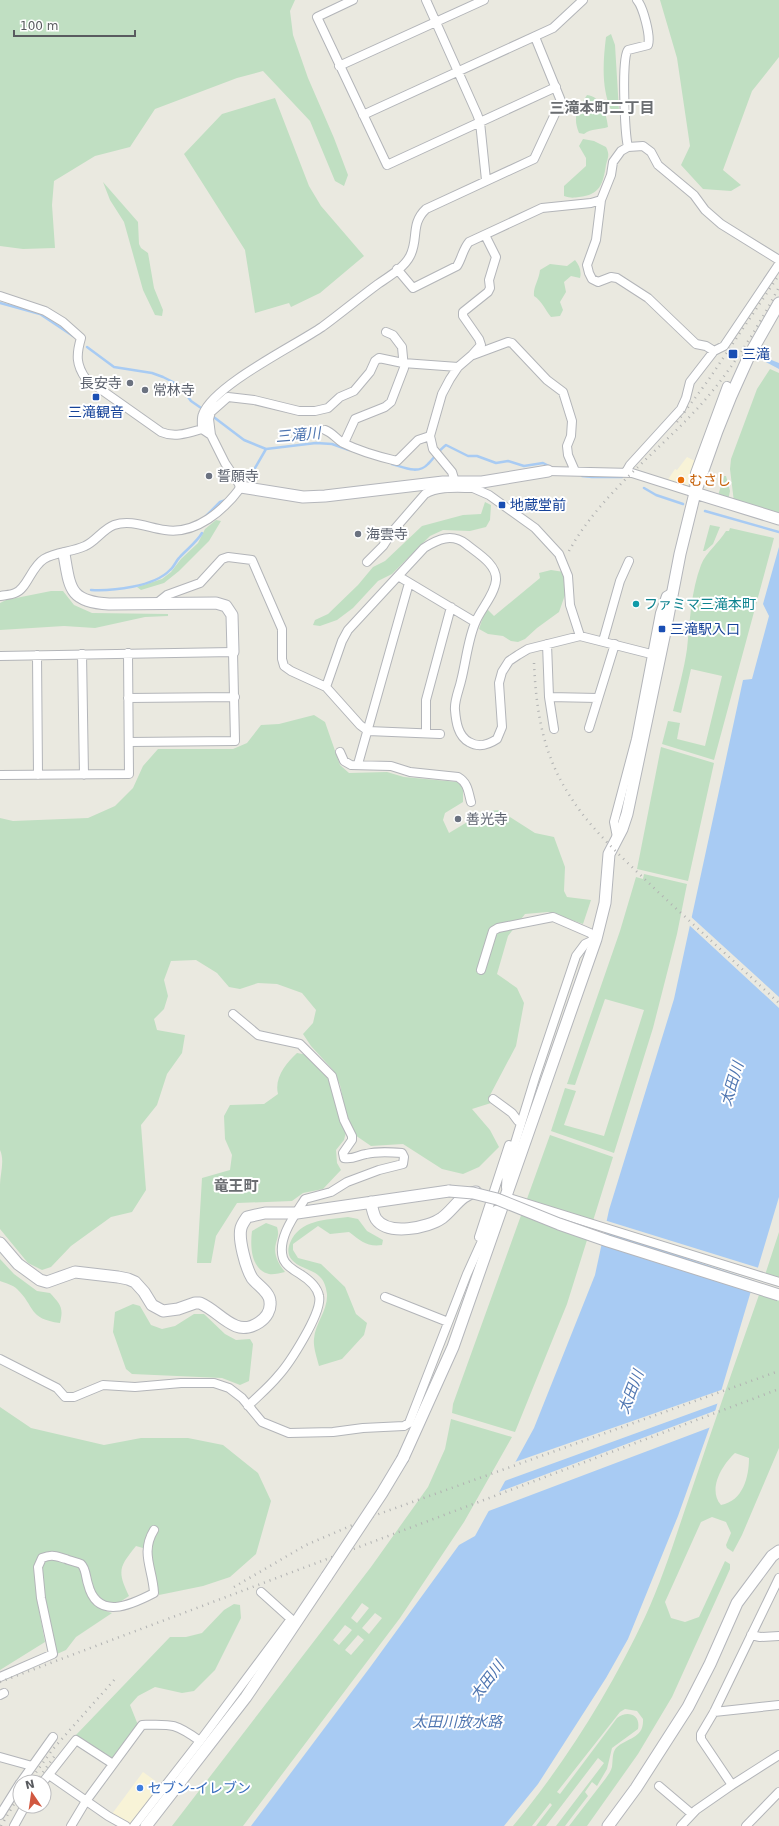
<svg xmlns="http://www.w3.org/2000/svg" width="779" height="1826" viewBox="0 0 779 1826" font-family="'DejaVu Sans','Noto Sans JP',sans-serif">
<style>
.commercial{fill:#f8f3d7}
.green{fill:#c0dfc2;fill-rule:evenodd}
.water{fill:#a8cbf3}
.pier{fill:#eae9e0}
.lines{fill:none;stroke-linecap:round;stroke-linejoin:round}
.stream{stroke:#a8cbf3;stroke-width:2.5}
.street-casing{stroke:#b3b5b9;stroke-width:10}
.secondary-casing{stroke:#b4b6bb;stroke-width:13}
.street{stroke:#fff;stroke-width:8}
.secondary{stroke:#fff;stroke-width:11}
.rail{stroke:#b1b2b2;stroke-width:2.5;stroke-dasharray:1 5;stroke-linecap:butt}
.secondary-bridge-casing{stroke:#b4b6bb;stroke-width:13;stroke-linecap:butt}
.secondary-bridge{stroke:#fff;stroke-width:11}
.transit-dot{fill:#1a4fb4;stroke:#fff;stroke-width:1.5}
.worship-dot{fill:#6b7280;stroke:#fff;stroke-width:1.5}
.food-dot{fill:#e8710a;stroke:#fff;stroke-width:1.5}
.culture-dot{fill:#0f9aa8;stroke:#fff;stroke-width:1.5}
.shop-dot{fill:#3f7fe0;stroke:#fff;stroke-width:1.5}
.labels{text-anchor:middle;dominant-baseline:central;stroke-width:4;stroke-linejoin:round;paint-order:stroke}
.transit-label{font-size:14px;fill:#164399;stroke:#fff;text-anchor:start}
.worship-label{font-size:14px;fill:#5b616d;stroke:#fff;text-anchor:start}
.food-label{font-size:14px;fill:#c56008;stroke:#fff;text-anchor:start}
.culture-label{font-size:14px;fill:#0d838f;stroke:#fff;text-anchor:start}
.shop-label{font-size:14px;fill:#366cbe;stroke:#fff;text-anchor:start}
.neighbourhood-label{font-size:15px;font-weight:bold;fill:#6a6d71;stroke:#fff}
.water-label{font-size:15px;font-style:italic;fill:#4f76b1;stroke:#fff}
</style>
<rect width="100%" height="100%" fill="#eae9e0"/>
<!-- commercial -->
<path class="commercial" d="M 687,457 L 695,461 L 688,485 L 686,486 L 667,481 L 675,469 L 677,470 Z
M 143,1772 L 161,1785 L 132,1824 L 112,1814 Z"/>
<!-- green -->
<path class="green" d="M 0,0 L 295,0 L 290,11 L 293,35 L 308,78 L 334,138 L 348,175 L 344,186 L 335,181 L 310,121 L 263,71 L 237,78 L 155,109 L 130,147 L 95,156 L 54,181 L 52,205 L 55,248 L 23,249 L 0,246 Z
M 660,0 L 779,0 L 779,57 L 752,91 L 723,170 L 741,185 L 731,191 L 703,189 L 681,165 L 690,146 L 677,58 Z
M 611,34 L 615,45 L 619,111 L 612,112 C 601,89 603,62 606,37 Z
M 587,95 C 601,96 607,115 608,127 C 599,130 592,128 584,134 L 579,133 C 572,116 578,109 587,95 Z
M 275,98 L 309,186 L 321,206 L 364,256 L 320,293 L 291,307 L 289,303 L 255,313 L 245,250 L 184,154 L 222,114 Z
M 583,139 L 594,141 L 606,147 C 610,155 608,157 606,165 C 603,184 600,195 579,197 C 573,198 570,198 564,196 L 564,186 L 586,166 L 586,158 L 579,146 Z
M 103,182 L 138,222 L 139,244 L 141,248 L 148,253 L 154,288 L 163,310 L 162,316 L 155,315 L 143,290 L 124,222 L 110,200 Z
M 575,260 C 579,265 582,271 580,278 L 571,276 L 564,282 L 566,292 L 560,302 L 563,310 L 560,316 L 551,317 C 545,310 542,301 534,296 C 533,287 539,280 540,270 L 550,264 L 567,266 Z
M 770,369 L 779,373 L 779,520 L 734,502 L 730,469 L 731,459 L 757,389 Z
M 724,476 L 726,476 L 730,491 L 727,506 L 716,502 Z
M 485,502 L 491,505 L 490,520 L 486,527 L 470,531 L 443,530 L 430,536 L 392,574 L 378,581 L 353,608 L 337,620 L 320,626 L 313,625 L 315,620 L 328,614 L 358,585 L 373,567 L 385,561 L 422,526 L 463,515 L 481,514 Z
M 216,520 L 221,521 L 209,541 L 179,571 L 164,583 L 141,590 L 137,587 L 162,579 L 171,572 L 181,559 L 198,543 L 205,529 Z
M 710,525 L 720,527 L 713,544 L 705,551 L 703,551 Z
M 730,528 L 774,538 L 714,760 L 662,744 L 668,721 L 680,723 L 677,739 L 705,746 L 722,676 L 691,669 L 681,713 L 673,711 C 678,691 684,670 687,649 C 690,621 691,591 701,565 C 706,552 719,543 726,531 L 729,531 Z
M 551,570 L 564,572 L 565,595 L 559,612 L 537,628 L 525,639 L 518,642 L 511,641 L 503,636 L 488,634 L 479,629 L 486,608 L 494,616 L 540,578 L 539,573 Z
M 51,591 L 63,591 L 74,605 L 92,613 L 168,614 L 168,616 L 145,617 L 95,628 L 64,626 L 0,630 L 0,603 L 6,600 Z
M 314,715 L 325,722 L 340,765 L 349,773 L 387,772 L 404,777 L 458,782 L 463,786 L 463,802 L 445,813 L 443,820 L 449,833 L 474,818 L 482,812 L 499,810 L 535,833 L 554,837 L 565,867 L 564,891 L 567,897 L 591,900 L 583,924 L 548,912 L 525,914 L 508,936 L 497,974 L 517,988 L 524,1003 L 516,1046 L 488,1099 L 491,1103 L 472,1109 L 490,1130 L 499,1147 L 479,1167 L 463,1174 L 442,1169 L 403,1144 L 371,1146 L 355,1135 L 347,1118 L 340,1085 L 333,1070 L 311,1046 L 303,1034 L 313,1023 L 316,1010 L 302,993 L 277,984 L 258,983 L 240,989 L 229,987 L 217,973 L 196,960 L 171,961 L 164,980 L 168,996 L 164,1009 L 154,1019 L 157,1030 L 185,1035 L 182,1053 L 167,1074 L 157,1105 L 141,1125 L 146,1190 L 132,1212 L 111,1217 L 71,1246 L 51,1267 L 42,1270 L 28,1263 L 0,1229 C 0,1214 0,1199 0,1185 C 0,1174 5,1161 0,1150 L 0,818 L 13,821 L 88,818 L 115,806 L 133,788 L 143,766 L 158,749 L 233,749 L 247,743 L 261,725 L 279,724 Z
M 661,747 L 714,763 L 688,881 L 637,869 Z
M 644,874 L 687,884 L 677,934 L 653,1028 L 614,1153 L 551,1131 L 565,1088 L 576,1091 L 564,1125 L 604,1136 L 644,1010 L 605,999 L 575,1085 L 567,1084 L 620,931 L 636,877 L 643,879 Z
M 297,1053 L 308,1055 L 326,1075 L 331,1085 L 337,1111 L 346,1132 L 344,1140 L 336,1150 L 337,1163 L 341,1170 L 323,1189 L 303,1193 L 292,1201 L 237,1203 L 216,1236 L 211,1263 L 197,1263 L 202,1178 L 230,1170 L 232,1155 L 225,1139 L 224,1116 L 230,1105 L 264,1104 L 278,1094 C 274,1078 286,1063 297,1053 Z
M 550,1135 L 613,1157 L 567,1304 L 515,1432 L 452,1413 L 453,1404 Z
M 348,1217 L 358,1219 L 367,1231 L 383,1240 L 382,1245 C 367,1247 361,1241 349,1232 L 330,1234 L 318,1226 L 293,1244 L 293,1250 L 298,1258 L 321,1264 L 345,1287 L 356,1314 L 367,1323 L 364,1335 L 342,1359 L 319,1366 C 317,1358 313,1347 314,1339 C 315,1323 328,1311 327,1294 C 324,1267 304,1273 292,1260 C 287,1255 288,1248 290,1243 C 300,1219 326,1220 348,1217 Z
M 266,1223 L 277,1227 C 279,1234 278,1236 276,1243 C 273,1254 278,1263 285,1272 C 280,1273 273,1275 269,1274 C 251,1270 250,1246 252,1231 Z
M 779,1232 L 779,1279 L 765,1275 Z
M 0,1259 L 14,1274 L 37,1291 L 50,1293 C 60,1304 64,1307 60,1323 C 28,1319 35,1306 17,1289 C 13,1285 5,1283 0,1281 Z
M 760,1292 L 779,1297 L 779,1448 L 742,1535 L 733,1552 L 727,1548 L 726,1545 L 731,1533 L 726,1522 L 712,1517 L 701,1522 L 665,1602 L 671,1618 L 685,1622 L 699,1617 L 725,1561 L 730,1564 L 730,1569 L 672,1697 L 638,1754 L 587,1826 L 569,1826 L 606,1778 C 608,1775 611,1771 612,1767 C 613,1760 612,1753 616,1748 C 627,1737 644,1739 643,1719 L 637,1711 L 625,1709 L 620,1712 L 557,1792 L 560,1794 L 617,1718 C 627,1710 641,1714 638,1729 L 612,1748 L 607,1769 L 597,1786 L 592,1782 L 585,1792 L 588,1796 L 565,1826 L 556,1826 L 604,1763 L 598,1758 L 546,1826 L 536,1826 L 552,1805 L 550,1803 L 532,1826 L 513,1826 C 566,1762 610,1691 645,1617 C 664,1576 677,1532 692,1489 C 714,1423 737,1357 760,1292 ZM 735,1453 L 749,1458 C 749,1477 743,1501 721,1505 C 707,1489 723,1464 735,1453 Z
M 133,1304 L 140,1306 L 151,1325 L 162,1329 L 175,1326 L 194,1314 L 204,1314 L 225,1334 L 236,1340 L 250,1339 L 253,1344 L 249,1381 L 240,1385 L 222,1378 L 132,1374 L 126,1369 L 113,1332 L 115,1312 Z
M 0,1407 L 31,1428 L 104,1445 L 141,1438 L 188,1438 L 223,1445 L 258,1473 L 271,1501 L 256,1554 L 230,1577 L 203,1586 L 159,1595 L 150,1550 L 136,1546 C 119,1567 117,1571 129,1596 L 117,1604 L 103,1601 L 92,1588 L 82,1562 L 41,1558 L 37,1600 L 45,1642 L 0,1670 Z
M 451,1419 L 512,1437 L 464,1522 L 400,1618 L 243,1826 L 172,1826 L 371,1567 L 428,1487 L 445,1449 ZM 362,1603 L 369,1608 L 357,1623 L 351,1618 ZM 375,1613 L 382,1618 L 369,1634 L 362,1628 ZM 345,1625 L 352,1630 L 339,1645 L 333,1640 ZM 358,1635 L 364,1640 L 351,1655 L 345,1650 Z
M 51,1558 C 59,1560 70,1562 77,1566 C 91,1574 77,1602 112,1613 L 76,1637 L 66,1650 L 57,1654 L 44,1600 L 40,1567 L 44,1560 Z
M 234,1604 L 240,1605 L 241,1618 L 215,1670 L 194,1691 L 182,1693 L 155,1687 L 138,1696 L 130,1705 L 138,1725 L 113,1759 L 109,1760 L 75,1736 L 170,1637 L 186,1637 L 202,1633 L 224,1610 Z"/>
<!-- water -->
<path class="water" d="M 759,355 L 779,363 L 779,369 L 758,358 Z
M 779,547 L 779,1197 L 714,1415 L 678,1516 L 628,1639 L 606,1678 L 538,1784 L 504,1826 L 251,1826 L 371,1666 L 459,1545 L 475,1536 L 534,1428 L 595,1275 L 609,1210 L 674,999 L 743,680 L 752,679 L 769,616 L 763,604 Z"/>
<!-- pier -->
<path class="pier" d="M 689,915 L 779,997 L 779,1008 L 688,924 Z
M 604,1220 L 759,1268 L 755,1281 L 602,1230 Z
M 724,1389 L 719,1403 L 502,1482 L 512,1463 Z
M 717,1410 L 711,1427 L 486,1512 L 496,1493 Z"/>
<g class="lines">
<!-- stream -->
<path class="stream" d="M 0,303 L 40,314 L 73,336
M 87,347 L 114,367 L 152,373 L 163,377 L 179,385 L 191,401 L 204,410
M 211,415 L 244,440 L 266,449 L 316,443 L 332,444 L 349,450
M 392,464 C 403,467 418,475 428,464 C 435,457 438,451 446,445 L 468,456 L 477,456 L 496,463 L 508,461 L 524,466 L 543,463 L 549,466
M 582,476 L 592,477 L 622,477
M 248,480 L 266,449
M 644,488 L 656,495 L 683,504
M 705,511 L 779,532
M 204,518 L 220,502 L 226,500
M 91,590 C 112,591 154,587 170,570 C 174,567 176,561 179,558 C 187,549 196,543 202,533"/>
<defs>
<path id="street" d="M 353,0 L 317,17 L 387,165 L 556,87
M 426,0 L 477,114 L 480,122 L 486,180
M 339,66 L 484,0
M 363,115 L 553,28 L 583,0
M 628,147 C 625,134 621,57 628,50 L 648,45 C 651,36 643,7 637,0
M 601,200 L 596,240 L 587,265 L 589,273 L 592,279 L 598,282 L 611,277 L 617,278 L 648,298 L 696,344 L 706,346 L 714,351
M 397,269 L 413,288 L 457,266 C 462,258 463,249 469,242 L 542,208 L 591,203 L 601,200 L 611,175 L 613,162 L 621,151 L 628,147 L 643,146 L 651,152 L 658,165 L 694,195 L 705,210 L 721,224 L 779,260
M 0,296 L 45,311 L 63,322 L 81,338 C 76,355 76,365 86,379 L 161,432 C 175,438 188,433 202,429 L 211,435 L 225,463 L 241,487 C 224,510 196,535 165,530 C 149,528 131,519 114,525 C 103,529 95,542 85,546 C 72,552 56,552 44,559 C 31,567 27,589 15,593 C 11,595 5,595 0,596
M 473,355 L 508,342 L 512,343 L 547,380 L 563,392 L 572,421 L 571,436 L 567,446 L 568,455 L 575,471
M 202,429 C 202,424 201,418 203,414 C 214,385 294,346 322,327 C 341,313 359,298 378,284 C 388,277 404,268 410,256 C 419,239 410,224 426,209 L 534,159 L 561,101 L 535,37
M 325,430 C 333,433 336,439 343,443 C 359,451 380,457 397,461 L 418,440 L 430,436
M 211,435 L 209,419 L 211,412 L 228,397 L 254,400 L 299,411 L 315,411 L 328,408 L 340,397 L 354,391 L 370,372 L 375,361 L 379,358 L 403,363 L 458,367
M 344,443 L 355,419 L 385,407 L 391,402 L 404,368 L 402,347 L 393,335 L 386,332
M 548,471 L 632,473 L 695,493 L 694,482 L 695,473 L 727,386
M 626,472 L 630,465 L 681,409 L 686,398 L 690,382 L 714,351 L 724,346 L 779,264
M 455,482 L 452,472 L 433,449 L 430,436 L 442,394 L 450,379 L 458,367 L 472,355 L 481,345 L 479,339 L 463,316 L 463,312 L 488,292 L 490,288 L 489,280 L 496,257 L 485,235
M 472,482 L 473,488 L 489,495 L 535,528 L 559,554 L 568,576 L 570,605 L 580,636
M 367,562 L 383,546 L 392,532 L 425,494 C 439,486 457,488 473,488
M 398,576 L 475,622
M 157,603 L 167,595 L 200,583 L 222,559 L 228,557 L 252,560 L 282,629 L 282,659 L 284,666 L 291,671 L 326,687 L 360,725 L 368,731 L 440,734
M 603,641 L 620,581 L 629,561
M 547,644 L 549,697 L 598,698
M 82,654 L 84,775
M 37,655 L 38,775
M 0,656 L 233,652 L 235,741 L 129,742
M 326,687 L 342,641 L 348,630 L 424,548 C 438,539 452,533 466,544 C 477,553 497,564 496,580 C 495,594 481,609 476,621 C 468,638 466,662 461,681 C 459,690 454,701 455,710 C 456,722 458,736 469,742 C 479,748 488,745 497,739 L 502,727 L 499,683 L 502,672 L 509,661 L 518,655 L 528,649 L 580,636 L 651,654
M 549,697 L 554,729
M 128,698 L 235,697
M 589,728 L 615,644
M 426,733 L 426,700 L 451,607
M 340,752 L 344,761 L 351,765 L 391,766 L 410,772 L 458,777 C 468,783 468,791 471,802
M 358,764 L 409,583
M 0,775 L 129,774 L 128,653
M 617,837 L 614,822 L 636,739 L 660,613 L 666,596 L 671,593
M 481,970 L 493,931 L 498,928 L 553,917 L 590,933 L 596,939 L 585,944 L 576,956 L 535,1078 L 507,1169 L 506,1187
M 233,1014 L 258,1035 L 300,1044 L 332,1076 L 344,1120 L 352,1136 L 352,1140 L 343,1153 L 344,1158 C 353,1160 358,1155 366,1154 C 378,1151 390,1152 402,1153 L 404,1157 L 403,1164 L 379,1170 L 347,1182 L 331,1192 L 305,1199 C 295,1215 277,1238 283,1258 C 285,1265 293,1270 300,1274 C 308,1279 317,1286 319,1296 C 323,1312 289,1364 278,1376 C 269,1387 258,1396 248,1406
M 493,1099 L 512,1113 L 518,1121
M 506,1197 L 779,1282
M 479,1237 L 509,1145
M 385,1297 L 448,1322
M 0,1359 L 57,1388 L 65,1397 L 74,1397 L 103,1385 L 135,1387 L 181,1383 L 214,1383 L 229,1388 L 242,1398 L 262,1422 L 289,1433 L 333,1432 L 363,1428 L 404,1426 L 409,1423 L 467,1274 L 496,1210
M 261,1592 L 291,1619
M 751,1635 L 760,1637 L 779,1636
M 0,1677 L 53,1654 L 41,1598 L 38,1567 L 42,1558 C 52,1554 55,1556 66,1559 C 70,1561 77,1562 81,1564 C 86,1568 86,1579 88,1584 C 97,1621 131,1605 154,1593 C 153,1569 140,1553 154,1530
M 0,1695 L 4,1693
M 714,1712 L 779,1705
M 0,1757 L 32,1766
M 49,1775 L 108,1816 L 126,1826
M 21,1782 L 53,1737
M 43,1782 L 76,1740 L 113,1764
M 732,1785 L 701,1739 L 701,1734 L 714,1712 L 779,1578
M 659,1786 L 692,1814
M 0,1815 L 20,1783
M 14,1826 L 25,1806
M 71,1826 L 86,1801 L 142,1725 C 172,1724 175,1723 200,1741
M 134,1826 L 200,1741 L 291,1619 L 297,1621
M 681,1826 L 696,1810 L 732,1785 L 779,1755
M 746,1826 L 779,1792"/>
<path id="secondary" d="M 241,487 L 303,497 L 325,496 L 443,482 L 482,482 L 548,471
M 695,493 L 779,519
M 64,554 C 70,588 69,602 109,604 L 216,603 L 226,606 L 232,615 L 233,652
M 371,1202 C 372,1208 373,1214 376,1219 C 388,1236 428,1228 442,1218 C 454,1209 461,1194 476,1192
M 0,1243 L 18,1264 L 40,1280 L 47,1282 L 75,1272 L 118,1277 L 128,1279 L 135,1282 L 144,1292 L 152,1305 L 163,1311 L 178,1309 L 195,1303 L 200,1303 C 214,1309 223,1321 236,1326 C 251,1332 272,1318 270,1302 C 270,1292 257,1285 252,1278 C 246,1268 238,1239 241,1228 C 242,1224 245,1220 247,1217 L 265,1213 L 297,1213 L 449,1191
M 403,1458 L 453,1347 L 596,939 L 605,903 L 609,854 L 622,829 L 627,814 L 665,632 L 680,554 L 695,493 L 717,431 L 731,396 L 749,356 L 779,303
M 146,1826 L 246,1697 L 327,1576
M 608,1826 L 636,1788 L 688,1707 L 710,1664 L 737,1603 L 772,1556 L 779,1551"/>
</defs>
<!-- street casing -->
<use href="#street" class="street-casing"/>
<!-- secondary casing -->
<use href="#secondary" class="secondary-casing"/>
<!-- street -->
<use href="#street" class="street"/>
<!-- secondary -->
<use href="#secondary" class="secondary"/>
<!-- rail -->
<path class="rail" d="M 677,422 L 707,382 L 779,275
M 569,551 C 600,495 653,456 696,410 C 730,373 756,331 779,287
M 534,663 C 536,708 542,749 565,788 C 588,828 623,858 656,890 C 697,928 738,965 779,1003
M 234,1587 L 306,1545 L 376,1515 L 779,1371
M 0,1682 L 779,1389
M 29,1782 L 53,1749 L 115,1679
M 36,1782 L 56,1754
M 1,1826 L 20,1794"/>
<defs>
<path id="secondary-bridge" d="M 449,1191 L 473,1193 L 497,1199 L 559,1224 L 608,1241 L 779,1295
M 327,1576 L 382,1493 L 403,1458"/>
</defs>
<!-- secondary-bridge casing -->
<use href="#secondary-bridge" class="secondary-bridge-casing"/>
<!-- secondary-bridge -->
<use href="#secondary-bridge" class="secondary-bridge"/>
</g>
<!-- markers -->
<g class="transit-dot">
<rect x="728" y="349" width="10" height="10" rx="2"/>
<rect x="92" y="393" width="8" height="8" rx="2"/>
<rect x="498" y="501" width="8" height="8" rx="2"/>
<rect x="658" y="625" width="8" height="8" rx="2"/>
</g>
<g class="worship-dot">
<circle cx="130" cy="383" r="4"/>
<circle cx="145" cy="390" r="4"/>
<circle cx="209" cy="476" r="4"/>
<circle cx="358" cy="534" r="4"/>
<circle cx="458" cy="819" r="4"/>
</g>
<circle class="food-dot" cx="681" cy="480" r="4"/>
<circle class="culture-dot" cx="636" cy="604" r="4"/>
<circle class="shop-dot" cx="140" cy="1788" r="4"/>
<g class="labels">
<!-- transit labels -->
<g class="transit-label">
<text x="742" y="354">三滝</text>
<text x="96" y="412" text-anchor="middle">三滝観音</text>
<text x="510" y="505">地蔵堂前</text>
<text x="670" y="629">三滝駅入口</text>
</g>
<!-- worship labels -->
<g class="worship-label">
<text x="122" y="383" text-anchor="end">長安寺</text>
<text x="153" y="390">常林寺</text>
<text x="217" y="476">誓願寺</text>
<text x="366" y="534">海雲寺</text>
<text x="466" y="819">善光寺</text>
</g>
<!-- food labels -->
<g class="food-label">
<text x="689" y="480">むさし</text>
</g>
<!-- culture labels -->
<g class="culture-label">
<text x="644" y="604">ファミマ三滝本町</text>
</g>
<!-- shop labels -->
<g class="shop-label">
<text x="148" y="1788">セブン-イレブン</text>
</g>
<!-- neighbourhood labels -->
<g class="neighbourhood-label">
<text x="602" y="108">三滝本町二丁目</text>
<text x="236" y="1186">竜王町</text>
</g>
<!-- water labels -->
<g class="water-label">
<text transform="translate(298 435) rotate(-5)">三滝川</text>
<text transform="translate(732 1084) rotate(-73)">太田川</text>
<text transform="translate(631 1392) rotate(-69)">太田川</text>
<text transform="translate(487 1681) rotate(-53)">太田川</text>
<text x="457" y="1722">太田川放水路</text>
</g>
</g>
<!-- north arrow -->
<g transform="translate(32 1794) rotate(347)"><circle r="19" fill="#ffffff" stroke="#bdbdbf"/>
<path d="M0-3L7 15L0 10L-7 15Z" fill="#d15840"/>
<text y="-6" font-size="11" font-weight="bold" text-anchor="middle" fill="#595b5f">N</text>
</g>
<!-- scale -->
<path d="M14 30v6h121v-6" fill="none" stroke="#595b5f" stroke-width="2"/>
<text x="20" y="30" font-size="12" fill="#595b5f" stroke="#ffffff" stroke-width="3" paint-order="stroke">100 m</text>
</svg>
